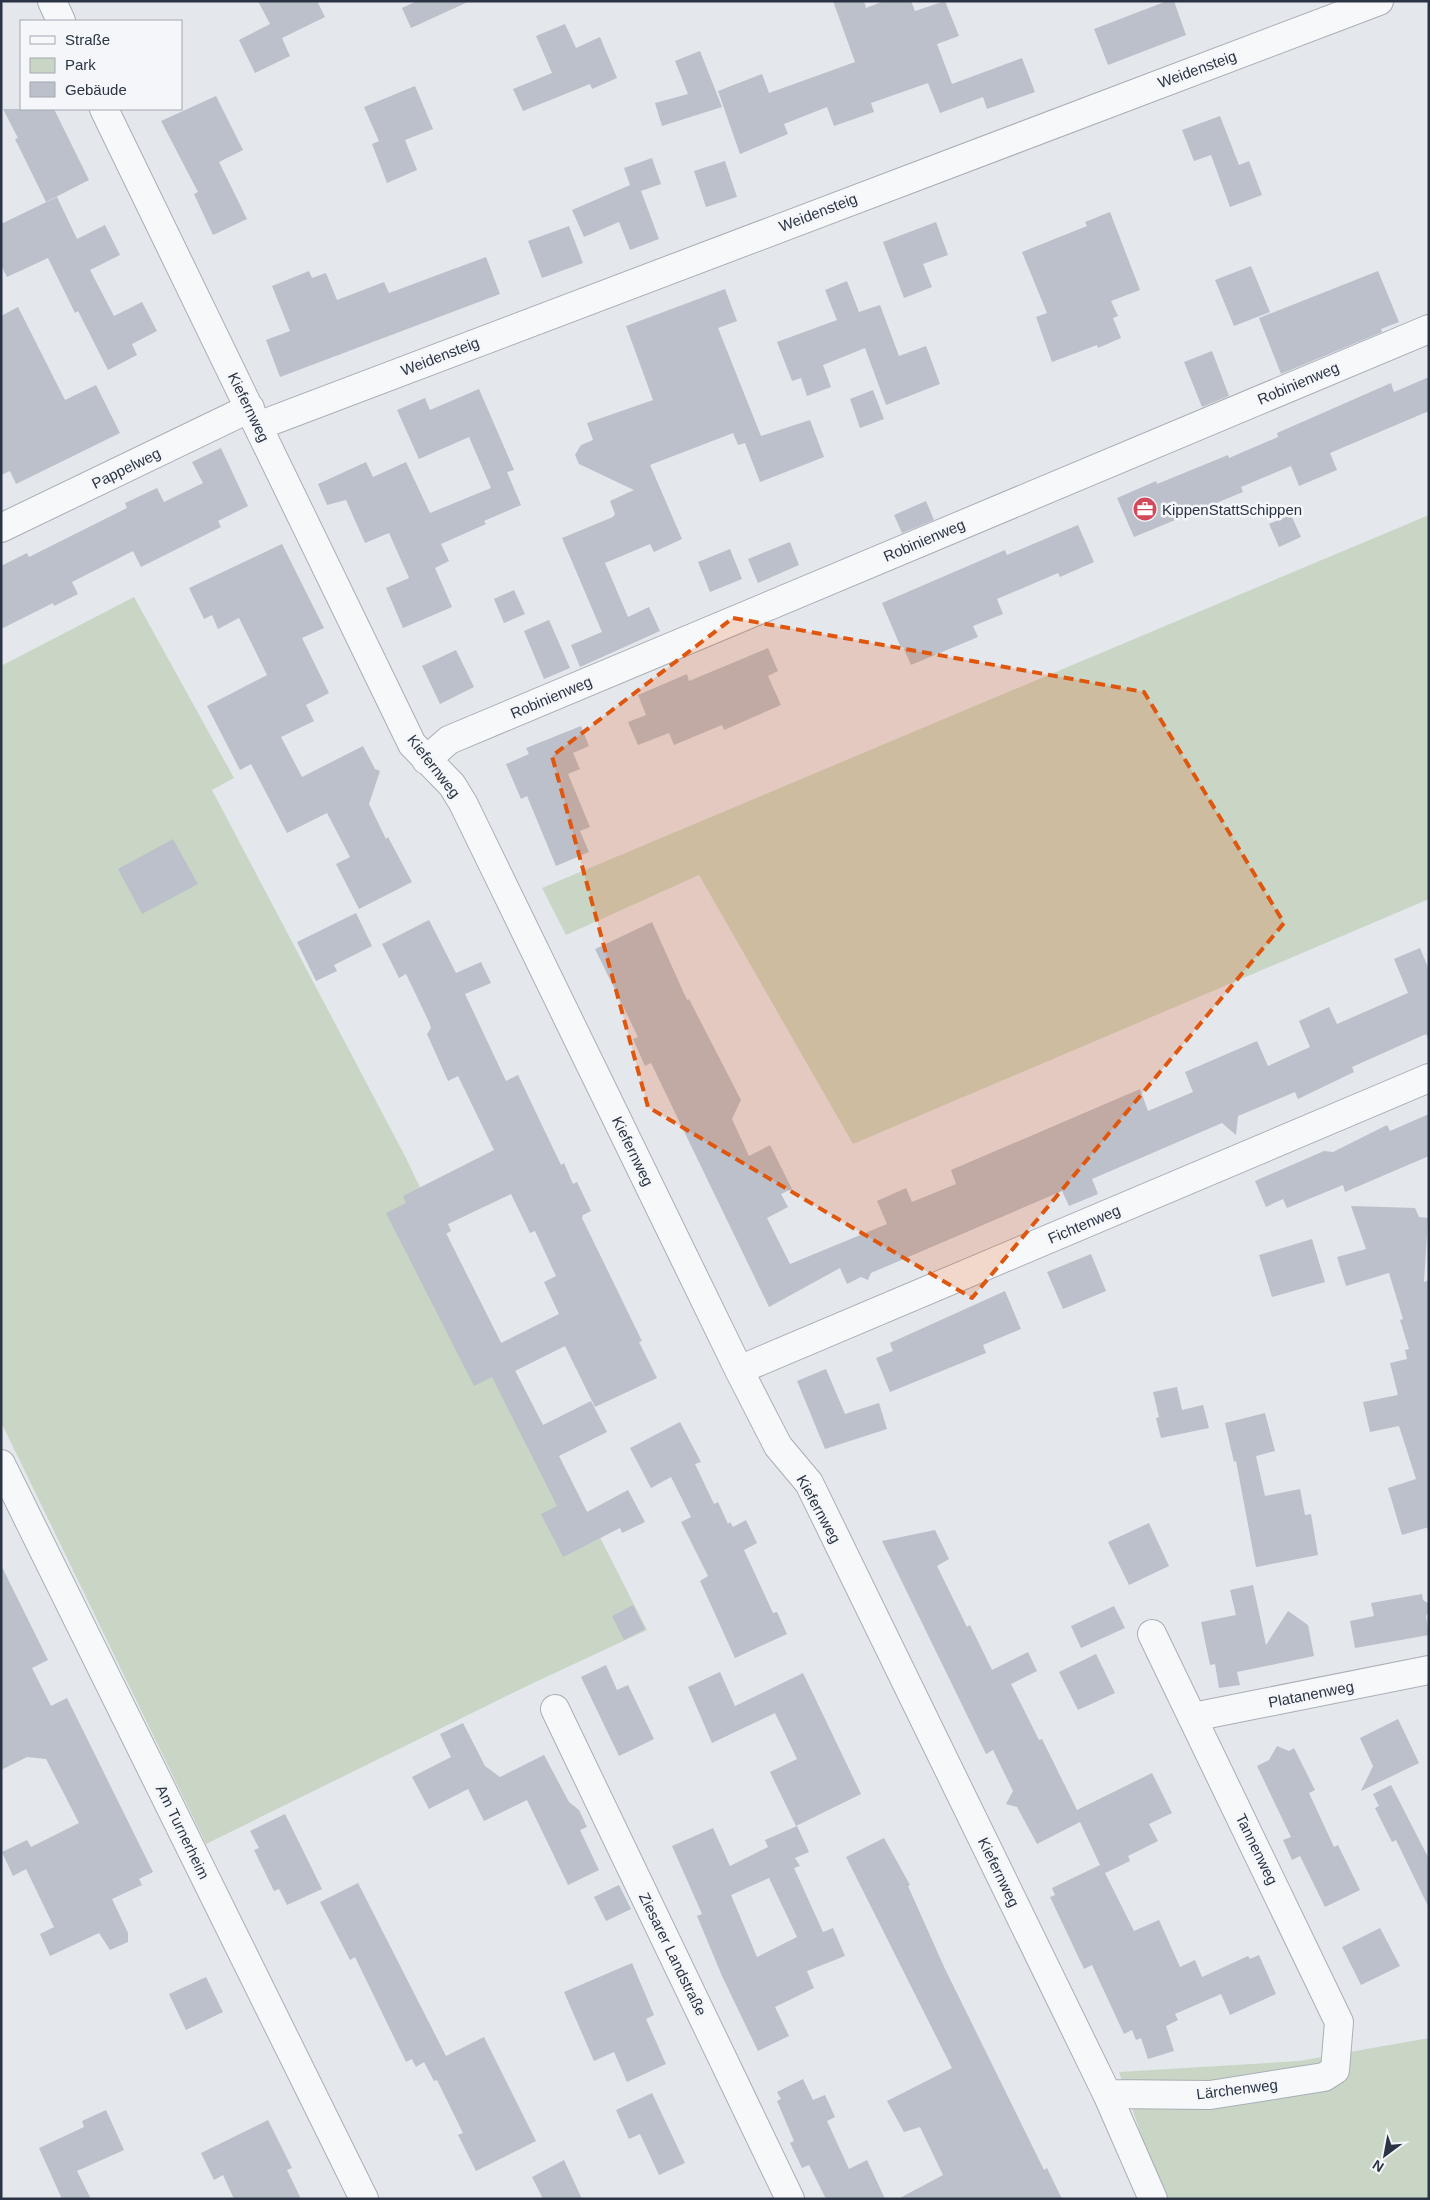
<svg xmlns="http://www.w3.org/2000/svg" width="1430" height="2200" viewBox="0 0 1430 2200" font-family="Helvetica,sans-serif">
<style>
.green{fill:#c9d6c5}
.building{fill:#bbc0ca;fill-rule:evenodd}
.lines{fill:none;stroke-linecap:round;stroke-linejoin:round}
.minor-casing{stroke:#a9aeb7;stroke-width:30}
.minor{stroke:#f7f8fa;stroke-width:28}
.marked{fill:#df570f;fill-opacity:0.2;stroke:#df570f;stroke-width:4;stroke-dasharray:10 6;stroke-linejoin:round}
.labels{text-anchor:middle;dominant-baseline:central;stroke-width:5;stroke-linejoin:round;paint-order:stroke}
.street-label{font-size:15px;fill:#2b3445;stroke:#f4f6f9}
.poi-label{font-size:15px;fill:#2b3445;stroke:#f4f6f9;text-anchor:start}
</style>
<rect width="100%" height="100%" fill="#e4e7ec"/>
<!-- green -->
<path class="green" d="M 1429,515 L 1429,899 L 853,1144 L 699,875 L 566,935 L 542,888 Z
M 134,597 L 234,778 L 212,790 L 406,1158 L 433,1215 L 441,1211 L 451,1231 L 446,1234 L 647,1630 L 529,1685 L 206,1844 L 1,1422 L 1,666 Z
M 1429,2038 L 1429,2199 L 1164,2199 L 1119,2072 L 1299,2061 Z"/>
<!-- building -->
<path class="building" d="M 258,1 L 317,1 L 325,17 L 282,38 L 290,56 L 255,73 L 239,40 L 270,24 Z
M 417,1 L 470,1 L 411,28 L 402,8 Z
M 833,1 L 864,1 L 866,8 L 884,1 L 911,1 L 915,11 L 945,1 L 959,36 L 937,44 L 952,84 L 1022,58 L 1035,92 L 987,109 L 983,97 L 940,113 L 928,83 L 871,103 L 874,112 L 834,126 L 827,107 L 784,124 L 788,134 L 740,154 L 718,91 L 762,74 L 769,93 L 855,62 Z
M 1167,1 L 1174,1 L 1186,35 L 1108,65 L 1094,29 Z
M 565,24 L 576,48 L 600,37 L 617,78 L 592,89 L 590,84 L 523,111 L 513,89 L 552,73 L 536,36 Z
M 700,51 L 722,107 L 662,126 L 655,103 L 688,94 L 675,61 Z
M 415,86 L 433,129 L 405,140 L 417,170 L 387,183 L 372,144 L 379,141 L 364,107 Z
M 216,96 L 243,150 L 219,162 L 247,219 L 213,235 L 194,194 L 198,192 L 161,121 Z
M 3,109 L 54,109 L 89,180 L 46,202 L 15,139 L 18,138 Z
M 1220,116 L 1239,165 L 1249,161 L 1262,195 L 1230,207 L 1211,155 L 1194,161 L 1182,130 Z
M 652,158 L 661,184 L 641,191 L 659,239 L 630,250 L 619,222 L 584,237 L 572,210 L 630,185 L 624,168 Z
M 725,161 L 737,197 L 706,207 L 694,171 Z
M 57,197 L 77,239 L 105,225 L 120,255 L 90,270 L 114,316 L 142,302 L 157,331 L 132,344 L 137,355 L 108,370 L 78,311 L 75,313 L 48,258 L 7,277 L 1,265 L 1,224 Z
M 1110,212 L 1140,290 L 1111,301 L 1118,316 L 1113,318 L 1121,338 L 1098,348 L 1097,345 L 1052,362 L 1036,317 L 1047,313 L 1022,252 L 1087,226 L 1085,222 Z
M 936,222 L 948,255 L 923,264 L 932,287 L 904,298 L 883,242 Z
M 569,226 L 583,263 L 542,278 L 528,241 Z
M 486,257 L 500,294 L 280,377 L 266,340 L 290,331 L 272,286 L 309,271 L 312,278 L 326,273 L 337,300 L 384,282 L 389,293 Z
M 1251,266 L 1270,312 L 1234,326 L 1215,280 Z
M 1378,271 L 1399,322 L 1381,329 L 1382,332 L 1281,374 L 1259,318 Z
M 847,281 L 859,312 L 880,305 L 899,356 L 926,346 L 940,384 L 886,405 L 865,348 L 823,365 L 831,387 L 807,396 L 801,378 L 792,381 L 777,342 L 837,320 L 825,290 Z
M 725,289 L 737,321 L 718,328 L 761,436 L 810,420 L 824,457 L 760,482 L 745,443 L 738,445 L 733,433 L 650,465 L 682,539 L 654,552 L 650,544 L 605,563 L 628,617 L 649,607 L 660,631 L 580,667 L 571,645 L 602,632 L 562,538 L 613,517 L 615,514 L 610,501 L 634,490 L 579,464 L 575,455 L 581,445 L 593,440 L 587,423 L 653,400 L 626,326 Z
M 18,307 L 65,400 L 96,385 L 120,433 L 16,484 L 10,471 L 1,475 L 1,316 Z
M 1212,351 L 1229,396 L 1202,407 L 1184,362 Z
M 1429,377 L 1429,411 L 1330,453 L 1337,470 L 1299,486 L 1291,466 L 1241,487 L 1243,492 L 1134,537 L 1117,498 L 1156,481 L 1157,484 L 1228,455 L 1229,458 L 1278,437 L 1277,433 L 1391,383 L 1394,392 Z
M 479,389 L 514,470 L 507,472 L 521,505 L 484,521 L 486,524 L 441,544 L 449,561 L 435,568 L 452,607 L 403,628 L 386,588 L 409,578 L 389,533 L 365,543 L 346,500 L 327,505 L 318,484 L 366,462 L 373,477 L 406,462 L 430,513 L 491,488 L 469,437 L 419,459 L 397,410 L 425,398 L 430,410 Z
M 873,390 L 884,419 L 860,428 L 850,399 Z
M 221,448 L 248,506 L 218,521 L 221,527 L 141,567 L 133,551 L 72,582 L 78,594 L 54,606 L 53,603 L 1,629 L 1,566 L 27,553 L 29,557 L 127,508 L 125,503 L 157,488 L 164,502 L 203,483 L 192,462 Z
M 926,501 L 934,520 L 902,533 L 894,515 Z
M 1291,515 L 1301,537 L 1279,547 L 1269,524 Z
M 1078,525 L 1094,562 L 1060,577 L 1058,573 L 997,599 L 1003,614 L 973,626 L 978,637 L 911,665 L 903,647 L 901,648 L 882,603 L 1005,550 L 1007,555 Z
M 790,542 L 799,565 L 758,583 L 748,559 Z
M 282,544 L 324,628 L 302,638 L 329,693 L 306,705 L 314,721 L 281,737 L 302,777 L 363,746 L 375,769 L 380,771 L 369,804 L 386,839 L 388,837 L 412,882 L 359,909 L 336,864 L 350,857 L 327,813 L 287,833 L 251,764 L 240,770 L 207,706 L 267,675 L 239,618 L 218,629 L 212,615 L 204,619 L 189,588 Z
M 730,549 L 742,579 L 710,592 L 698,562 Z
M 514,590 L 525,614 L 504,623 L 494,599 Z
M 549,620 L 570,668 L 544,679 L 524,631 Z
M 768,648 L 778,671 L 768,676 L 781,705 L 724,730 L 722,725 L 674,745 L 669,733 L 638,745 L 628,722 L 646,715 L 638,695 L 687,674 L 689,681 Z
M 456,650 L 474,687 L 440,704 L 422,666 Z
M 581,726 L 589,746 L 573,753 L 580,769 L 568,774 L 590,827 L 580,831 L 589,852 L 556,866 L 527,796 L 521,799 L 506,764 L 529,754 L 526,748 Z
M 173,839 L 198,884 L 142,914 L 118,869 Z
M 356,913 L 372,946 L 334,965 L 337,971 L 316,981 L 297,942 Z
M 429,920 L 456,973 L 481,962 L 491,983 L 465,994 L 506,1081 L 518,1075 L 561,1165 L 564,1163 L 573,1184 L 577,1182 L 591,1211 L 583,1215 L 582,1218 L 642,1341 L 639,1342 L 657,1378 L 595,1407 L 565,1346 L 515,1371 L 543,1425 L 591,1401 L 607,1432 L 559,1456 L 587,1512 L 628,1490 L 645,1522 L 622,1533 L 620,1528 L 563,1557 L 541,1514 L 557,1506 L 492,1377 L 474,1386 L 386,1213 L 406,1203 L 403,1196 L 494,1150 L 458,1076 L 448,1081 L 427,1034 L 431,1028 L 429,1022 L 406,974 L 399,978 L 382,944 ZM 511,1194 L 530,1233 L 535,1231 L 556,1276 L 544,1282 L 559,1314 L 501,1343 L 446,1233 L 451,1231 L 448,1224 Z
M 652,922 L 687,1000 L 689,999 L 741,1100 L 732,1119 L 749,1156 L 770,1145 L 792,1189 L 781,1194 L 788,1207 L 767,1218 L 790,1264 L 887,1224 L 877,1201 L 906,1188 L 912,1202 L 956,1184 L 951,1170 L 1140,1089 L 1148,1111 L 1193,1092 L 1185,1072 L 1257,1041 L 1268,1066 L 1310,1047 L 1299,1021 L 1329,1007 L 1337,1024 L 1408,993 L 1394,959 L 1420,948 L 1429,970 L 1429,1040 L 1426,1034 L 1352,1067 L 1354,1072 L 1298,1099 L 1295,1092 L 1238,1116 L 1236,1135 L 1222,1123 L 1092,1179 L 1098,1194 L 1069,1206 L 1062,1191 L 871,1273 L 868,1280 L 861,1277 L 847,1284 L 840,1268 L 769,1307 L 651,1063 L 645,1066 L 633,1039 L 638,1037 L 595,949 Z
M 1429,1114 L 1429,1156 L 1345,1192 L 1343,1185 L 1287,1208 L 1283,1199 L 1266,1207 L 1255,1181 L 1324,1151 L 1333,1152 L 1387,1125 L 1390,1131 Z
M 1351,1206 L 1415,1208 L 1419,1217 L 1428,1218 L 1424,1282 L 1429,1280 L 1429,1527 L 1402,1535 L 1388,1488 L 1416,1479 L 1399,1426 L 1370,1432 L 1363,1402 L 1398,1395 L 1390,1363 L 1407,1359 L 1405,1350 L 1409,1349 L 1400,1320 L 1403,1319 L 1389,1273 L 1346,1286 L 1337,1257 L 1366,1249 Z
M 1312,1239 L 1325,1282 L 1272,1297 L 1259,1255 Z
M 1091,1254 L 1106,1291 L 1063,1309 L 1047,1272 Z
M 1005,1291 L 1021,1329 L 983,1345 L 986,1353 L 890,1392 L 876,1358 L 893,1351 L 890,1343 Z
M 826,1369 L 845,1414 L 879,1403 L 887,1429 L 825,1449 L 797,1381 Z
M 1177,1387 L 1182,1410 L 1203,1405 L 1209,1428 L 1161,1438 L 1156,1418 L 1159,1417 L 1153,1392 Z
M 1265,1413 L 1275,1451 L 1256,1456 L 1265,1496 L 1300,1489 L 1305,1515 L 1311,1514 L 1318,1555 L 1256,1567 L 1236,1461 L 1234,1462 L 1225,1423 Z
M 680,1422 L 701,1462 L 695,1464 L 714,1504 L 718,1502 L 728,1524 L 730,1522 L 733,1527 L 746,1520 L 757,1543 L 744,1550 L 773,1613 L 777,1612 L 787,1634 L 735,1658 L 700,1581 L 708,1576 L 681,1522 L 691,1517 L 671,1477 L 651,1488 L 630,1448 Z
M 1149,1523 L 1169,1566 L 1129,1585 L 1108,1542 Z
M 935,1530 L 949,1559 L 937,1566 L 967,1627 L 970,1625 L 992,1670 L 1028,1652 L 1037,1671 L 1011,1684 L 1039,1740 L 1042,1739 L 1077,1810 L 1152,1773 L 1172,1813 L 1149,1824 L 1158,1841 L 1128,1856 L 1130,1861 L 1105,1873 L 1134,1931 L 1159,1920 L 1180,1967 L 1195,1960 L 1202,1977 L 1248,1956 L 1250,1959 L 1259,1955 L 1276,1994 L 1230,2015 L 1221,1994 L 1175,2014 L 1178,2020 L 1166,2026 L 1174,2051 L 1148,2059 L 1141,2038 L 1136,2040 L 1132,2030 L 1124,2034 L 1092,1965 L 1084,1969 L 1050,1897 L 1055,1895 L 1052,1888 L 1100,1865 L 1080,1822 L 1037,1844 L 1017,1807 L 1006,1804 L 1013,1791 L 993,1750 L 986,1754 L 882,1541 Z
M 1,1565 L 48,1660 L 32,1668 L 51,1706 L 67,1698 L 153,1872 L 139,1879 L 142,1885 L 112,1899 L 128,1933 L 128,1942 L 110,1950 L 99,1933 L 50,1956 L 40,1934 L 54,1927 L 26,1869 L 13,1876 L 2,1852 L 27,1840 L 31,1847 L 79,1823 L 46,1759 L 27,1757 L 1,1770 Z
M 1253,1585 L 1266,1645 L 1288,1611 L 1308,1625 L 1314,1656 L 1237,1672 L 1240,1685 L 1219,1688 L 1215,1664 L 1210,1665 L 1201,1622 L 1236,1615 L 1230,1590 Z
M 1422,1594 L 1423,1600 L 1429,1604 L 1429,1612 L 1426,1616 L 1429,1635 L 1355,1648 L 1350,1621 L 1374,1616 L 1371,1603 Z
M 633,1605 L 645,1629 L 624,1640 L 612,1616 Z
M 1114,1606 L 1125,1628 L 1081,1648 L 1071,1626 Z
M 1096,1654 L 1115,1693 L 1078,1710 L 1059,1672 Z
M 606,1665 L 617,1690 L 628,1685 L 654,1739 L 619,1756 L 581,1677 Z
M 720,1672 L 735,1706 L 803,1673 L 861,1794 L 796,1826 L 770,1772 L 797,1759 L 775,1713 L 712,1743 L 688,1687 Z
M 1398,1719 L 1419,1763 L 1361,1791 L 1373,1766 L 1360,1738 Z
M 463,1723 L 485,1766 L 500,1777 L 544,1755 L 569,1802 L 579,1810 L 587,1827 L 580,1830 L 599,1870 L 568,1885 L 527,1800 L 484,1821 L 468,1789 L 429,1809 L 412,1777 L 451,1757 L 440,1734 Z
M 1277,1746 L 1289,1751 L 1294,1748 L 1315,1790 L 1309,1793 L 1334,1847 L 1338,1845 L 1360,1890 L 1325,1907 L 1300,1856 L 1292,1860 L 1283,1840 L 1291,1837 L 1257,1766 L 1269,1760 Z
M 1391,1785 L 1429,1859 L 1429,1908 L 1396,1840 L 1392,1842 L 1375,1808 L 1379,1806 L 1373,1794 Z
M 285,1814 L 322,1889 L 287,1905 L 279,1889 L 274,1891 L 254,1850 L 259,1848 L 250,1831 Z
M 797,1826 L 809,1852 L 795,1858 L 800,1866 L 794,1868 L 823,1932 L 833,1928 L 845,1956 L 807,1971 L 814,1988 L 775,2007 L 789,2036 L 758,2051 L 722,1976 L 697,1916 L 702,1914 L 672,1846 L 713,1828 L 730,1866 L 768,1847 L 765,1840 ZM 769,1878 L 797,1937 L 757,1957 L 731,1895 Z
M 884,1838 L 910,1885 L 908,1886 L 945,1969 L 986,2052 L 1044,2170 L 1047,2168 L 1062,2199 L 898,2199 L 943,2175 L 920,2127 L 904,2132 L 887,2101 L 952,2068 L 846,1857 Z
M 358,1883 L 446,2056 L 484,2037 L 536,2141 L 476,2171 L 458,2135 L 463,2133 L 437,2080 L 434,2081 L 424,2062 L 416,2067 L 412,2059 L 406,2062 L 355,1957 L 350,1960 L 320,1902 Z
M 619,1885 L 631,1909 L 606,1921 L 594,1897 Z
M 1380,1928 L 1400,1966 L 1361,1985 L 1342,1947 Z
M 632,1963 L 654,2015 L 646,2019 L 666,2064 L 627,2082 L 614,2052 L 594,2061 L 564,1992 Z
M 206,1977 L 223,2012 L 186,2030 L 169,1994 Z
M 803,2079 L 813,2100 L 825,2095 L 835,2117 L 827,2121 L 849,2169 L 867,2160 L 885,2199 L 826,2199 L 809,2165 L 802,2168 L 790,2143 L 794,2141 L 777,2101 L 781,2099 L 777,2092 Z
M 652,2093 L 685,2163 L 659,2175 L 640,2134 L 629,2139 L 616,2110 Z
M 106,2110 L 124,2150 L 77,2171 L 91,2199 L 62,2199 L 39,2148 L 84,2127 L 82,2121 Z
M 268,2120 L 292,2168 L 287,2170 L 301,2199 L 234,2199 L 223,2175 L 214,2180 L 201,2153 Z
M 564,2160 L 582,2199 L 543,2199 L 532,2177 Z"/>
<g class="lines">
<defs>
<path id="minor" d="M 52,1 L 61,21
M 104,109 L 412,744 L 452,785 L 463,803 L 739,1370 L 778,1446 L 809,1483 L 1107,2094 L 1153,2199
M 258,426 L 1379,1
M 1,528 L 250,408
M 426,760 L 449,740 L 1429,329
M 739,1370 L 1429,1078
M 1,1464 L 364,2199
M 555,1709 L 790,2199
M 1193,1717 L 1429,1670
M 1107,2094 L 1210,2095 L 1324,2077 L 1335,2070 L 1339,2022 L 1152,1634"/>
</defs>
<!-- minor casing -->
<use href="#minor" class="minor-casing"/>
<!-- minor -->
<use href="#minor" class="minor"/>
</g>
<!-- marked area -->
<path class="marked" d="M 733,618 L 1144,692 L 1284,923 L 972,1298 L 648,1107 L 552,756 Z"/>
<!-- icons -->
<defs>
<symbol id="office-disc" viewBox="-11 -11 22 22"><circle r="9.5" fill="#d1495b" stroke="#f4f6f9"/><path d="M-6-3h4V-5.5h4V-3h4V5H-6ZM-1-4.5V-3h2v-1.5ZM-6 0V1H6V0Z" fill="#fff"/></symbol>
</defs>
<g fill-rule="evenodd">
<use href="#office-disc" x="1131" y="495" width="28" height="28"/>
</g>
<g class="labels">
<!-- street labels -->
<g class="street-label">
<text transform="translate(1197 69) rotate(-20)">Weidensteig</text>
<text transform="translate(818 212) rotate(-21)">Weidensteig</text>
<text transform="translate(440 356) rotate(-21)">Weidensteig</text>
<text transform="translate(1298 383) rotate(-23)">Robinienweg</text>
<text transform="translate(249 407) rotate(64)">Kiefernweg</text>
<text transform="translate(126 468) rotate(-26)">Pappelweg</text>
<text transform="translate(924 540) rotate(-23)">Robinienweg</text>
<text transform="translate(551 697) rotate(-23)">Robinienweg</text>
<text transform="translate(434 766) rotate(52)">Kiefernweg</text>
<text transform="translate(633 1151) rotate(64)">Kiefernweg</text>
<text transform="translate(1084 1224) rotate(-23)">Fichtenweg</text>
<text transform="translate(819 1509) rotate(61)">Kiefernweg</text>
<text transform="translate(1311 1694) rotate(-11)">Platanenweg</text>
<text transform="translate(183 1832) rotate(64)">Am Turnerheim</text>
<text transform="translate(1257 1849) rotate(64)">Tannenweg</text>
<text transform="translate(999 1872) rotate(64)">Kiefernweg</text>
<text transform="translate(673 1954) rotate(64)">Ziesarer Landstraße</text>
<text transform="translate(1237 2089) rotate(-7)">Lärchenweg</text>
</g>
<!-- poi labels -->
<g class="poi-label">
<text x="1162" y="509">KippenStattSchippen</text>
</g>
</g>
<!-- border -->
<rect width="1430" height="2200" fill="none" stroke="#2b3445" stroke-width="5"/>
<!-- legend -->
<rect x="20" y="20" width="162" height="90" fill="#f4f6f9" stroke="#a4a8b1"/>
<rect x="30" y="36" width="25" height="8" fill="#f7f8fa" stroke="#a4a8b1"/>
<text x="65" y="45" font-size="15" fill="#2b3445">Straße</text>
<rect x="30" y="58" width="25" height="15" fill="#c9d6c5" stroke="#a4a8b1"/>
<text x="65" y="70" font-size="15" fill="#2b3445">Park</text>
<rect x="30" y="82" width="25" height="15" fill="#bbc0ca" stroke="#a4a8b1"/>
<text x="65" y="95" font-size="15" fill="#2b3445">Gebäude</text>
<!-- north arrow -->
<g transform="translate(1385 2155) rotate(212)" stroke="#f4f6f9" stroke-width="4" paint-order="stroke">
<path d="M0-4L9 19L0 12L-9 19Z" fill="#2b3445"/>
<text y="-8" font-size="14" font-weight="bold" text-anchor="middle" fill="#2b3445">N</text>
</g>
</svg>
